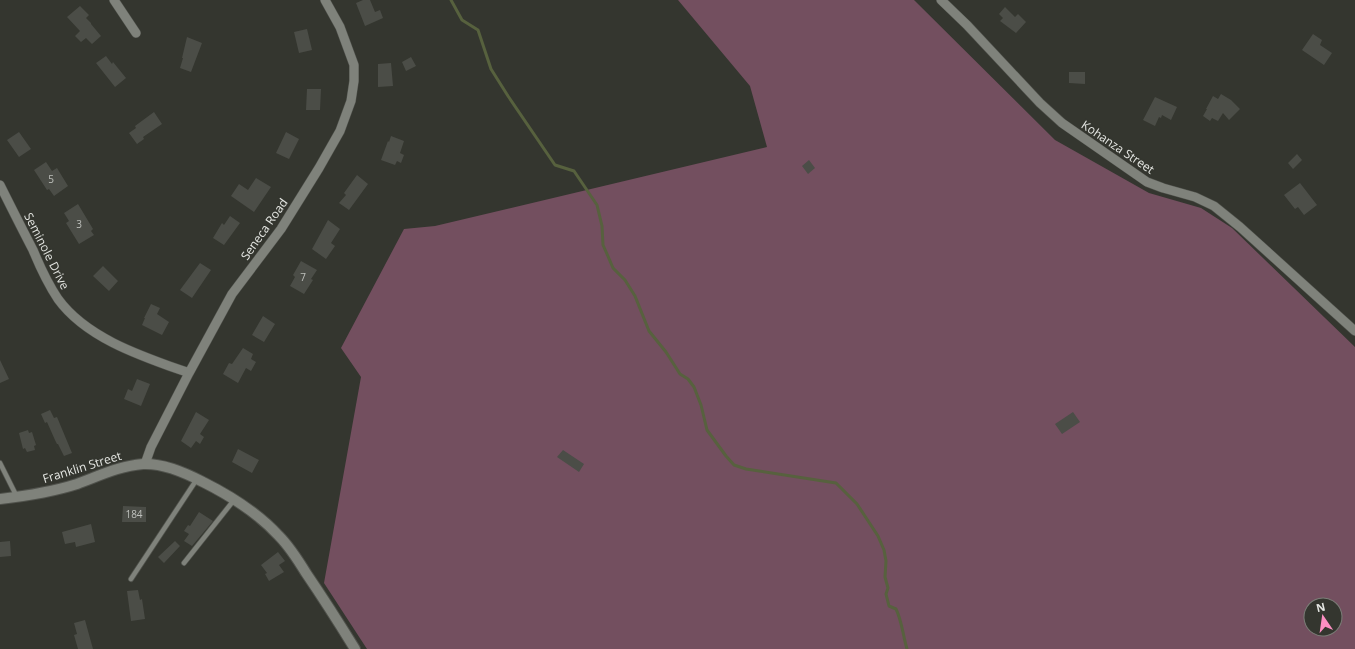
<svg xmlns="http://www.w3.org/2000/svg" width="1355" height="649" viewBox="0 0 1355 649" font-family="'Open Sans',sans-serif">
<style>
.green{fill:#734f5f;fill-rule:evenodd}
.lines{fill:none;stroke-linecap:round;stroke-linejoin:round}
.stream{stroke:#57613e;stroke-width:3}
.building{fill:#4b4d47}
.service-casing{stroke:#50524c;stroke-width:6}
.minor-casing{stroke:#50524c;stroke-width:10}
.secondary-casing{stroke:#50524c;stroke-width:12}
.service{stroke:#7f827b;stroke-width:4.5}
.minor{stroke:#7f827b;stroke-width:9}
.secondary{stroke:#7f827b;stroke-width:10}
.labels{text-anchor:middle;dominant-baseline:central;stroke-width:3.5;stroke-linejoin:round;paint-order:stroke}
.number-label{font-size:10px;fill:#bec0bc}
.street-label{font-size:12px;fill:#e5e7e3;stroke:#34362f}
</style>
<rect width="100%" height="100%" fill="#34362f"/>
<!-- green -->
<path class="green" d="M 678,0 L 914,0 L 1055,140 L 1149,193 L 1201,208 L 1232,228 L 1355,347 L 1355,649 L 367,649 L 324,583 L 361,377 L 341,348 L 404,229 L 435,226 L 767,147 L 750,86 ZM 1311,605 L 1335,605 L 1335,629 L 1311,629 Z"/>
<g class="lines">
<!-- stream -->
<path class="stream" d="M 451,0 L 462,20 L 478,30 L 491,69 L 508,96 L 555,165 L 574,171 L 597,205 L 602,226 L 603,245 L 607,254 L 613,268 L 625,280 L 635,296 L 649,331 L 666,352 L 680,374 L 688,379 L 694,387 L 701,405 L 707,430 L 726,456 L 734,465 L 746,469 L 836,483 L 857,504 L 878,536 L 884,550 L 886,561 L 885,577 L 888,588 L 886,594 L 889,606 L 896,609 C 902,621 903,636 907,649"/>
</g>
<!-- building -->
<path class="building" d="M 363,0 L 370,0 L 375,12 L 380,10 L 383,18 L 365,26 L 356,3 Z
M 80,6 L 89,15 L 86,18 L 91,23 L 91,24 L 101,36 L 92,44 L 86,38 L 81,42 L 75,36 L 80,31 L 67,17 Z
M 1005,7 L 1015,17 L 1018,14 L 1026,22 L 1016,33 L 1000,21 L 1003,18 L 999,14 Z
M 307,29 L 312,50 L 299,53 L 294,32 Z
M 1313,34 L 1322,40 L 1320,45 L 1332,53 L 1324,65 L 1302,50 Z
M 187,37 L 202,43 L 191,72 L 180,68 L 183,58 L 182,58 Z
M 106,56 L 112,64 L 113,62 L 126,78 L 115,87 L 96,63 Z
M 411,57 L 416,66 L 406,71 L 402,62 Z
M 391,63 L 393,86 L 378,87 L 378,64 Z
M 1069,72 L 1085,72 L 1085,84 L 1069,83 Z
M 307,89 L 321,89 L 320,110 L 306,110 Z
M 1221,94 L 1231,100 L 1240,109 L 1229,120 L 1223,113 L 1218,121 L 1212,118 L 1210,121 L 1203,116 L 1207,109 L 1206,109 L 1213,96 L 1218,99 Z
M 1155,97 L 1177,107 L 1171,120 L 1162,115 L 1161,118 L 1159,117 L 1155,126 L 1143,120 Z
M 154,112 L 162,124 L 143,137 L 144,139 L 137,144 L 129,133 L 136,128 L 135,126 Z
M 19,132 L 31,149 L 19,157 L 7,140 Z
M 286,132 L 299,139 L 289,159 L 276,153 Z
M 391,136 L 404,141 L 400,153 L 404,155 L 401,163 L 397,161 L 395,165 L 381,160 L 388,141 L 389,142 Z
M 1297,154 L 1302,160 L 1293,169 L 1288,163 Z
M 809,160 L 815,168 L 808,174 L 802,166 Z
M 46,162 L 52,171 L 57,168 L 68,186 L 54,196 L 49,189 L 47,190 L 34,170 Z
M 357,175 L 368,184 L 349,210 L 339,203 L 346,195 L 344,193 Z
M 256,178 L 271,187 L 254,212 L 231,196 L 239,184 L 248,190 Z
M 1300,183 L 1317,205 L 1304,215 L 1298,207 L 1295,209 L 1284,195 Z
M 78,204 L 93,229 L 91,231 L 94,235 L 79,244 L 66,223 L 69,221 L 64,213 Z
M 230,216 L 240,223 L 224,245 L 213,238 L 222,223 L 224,225 Z
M 328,220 L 340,229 L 331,243 L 335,246 L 326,259 L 312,249 Z
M 301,261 L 317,270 L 311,279 L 313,280 L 304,294 L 290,286 L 295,277 L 293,275 Z
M 200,263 L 211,270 L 192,298 L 180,290 Z
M 103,266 L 118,281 L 109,291 L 93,276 Z
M 151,304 L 160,308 L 157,314 L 169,322 L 162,335 L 142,325 L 145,318 L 144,318 Z
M 263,316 L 275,324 L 264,342 L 252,335 Z
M 243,348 L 253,354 L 251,359 L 256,362 L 251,371 L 246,368 L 238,383 L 223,374 L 229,363 L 232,364 Z
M 0,360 L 9,379 L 0,383 Z
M 137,379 L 150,384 L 141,406 L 124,399 L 128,389 L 132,391 Z
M 50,410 L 54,418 L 57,417 L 72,453 L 64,456 L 58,444 L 57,444 L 55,440 L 47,422 L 45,423 L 41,414 Z
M 196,412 L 209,420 L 200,434 L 204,437 L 200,444 L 196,441 L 191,448 L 181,441 Z
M 1073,412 L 1080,422 L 1062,434 L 1055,424 Z
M 28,430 L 29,433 L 32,432 L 36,445 L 34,446 L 35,450 L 27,452 L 25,448 L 23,449 L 19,433 Z
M 238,449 L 259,460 L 252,473 L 232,462 Z
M 563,450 L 584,464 L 579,472 L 557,457 Z
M 123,506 L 146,507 L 146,522 L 122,522 Z
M 199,512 L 213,521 L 192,546 L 184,541 L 189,534 L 184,531 L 188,525 L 190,526 Z
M 91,524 L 95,542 L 76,547 L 75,542 L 65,544 L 62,532 Z
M 10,541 L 11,556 L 0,557 L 0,542 Z
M 175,541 L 180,546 L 164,563 L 158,557 Z
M 278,552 L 285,561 L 279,565 L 284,572 L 269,581 L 265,574 L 267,573 L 261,565 Z
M 138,590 L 140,600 L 142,599 L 145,619 L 131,621 L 127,591 Z
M 85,620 L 88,631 L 93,649 L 78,649 L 74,635 L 77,634 L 74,623 Z"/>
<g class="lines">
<defs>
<path id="service" d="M 0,463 L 17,497
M 184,563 L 234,500
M 131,579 L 197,479"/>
<path id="minor" d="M 114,0 L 136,33
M 941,0 L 967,25 L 1040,103 L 1062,123 L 1147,182 L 1163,188 L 1195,197 L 1214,206 L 1240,227 L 1355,331
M 0,185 C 11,207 22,229 33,250 C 40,267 48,284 58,299 C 87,339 144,357 189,373
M 145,464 L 151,447 L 189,373 L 232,294 L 281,229 L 319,168 L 340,131 L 351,101 L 354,81 L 354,65 L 340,27 L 325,0"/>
<path id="secondary" d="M 0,499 C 26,496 52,492 77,484 C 99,476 119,466 143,464 C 164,463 186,473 203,482 C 231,496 258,513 279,536 C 290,547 298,560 306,573 C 323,598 339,623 355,649"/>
</defs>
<!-- service casing -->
<use href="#service" class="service-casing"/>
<!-- minor casing -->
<use href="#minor" class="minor-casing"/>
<!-- secondary casing -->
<use href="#secondary" class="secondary-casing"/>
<!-- service -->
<use href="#service" class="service"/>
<!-- minor -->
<use href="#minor" class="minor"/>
<!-- secondary -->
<use href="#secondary" class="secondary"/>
</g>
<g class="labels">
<!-- number labels -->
<g class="number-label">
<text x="51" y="179">5</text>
<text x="79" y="224">3</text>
<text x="303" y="277">7</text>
<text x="134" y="514">184</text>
</g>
<!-- street labels -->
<g class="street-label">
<text transform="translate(1118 147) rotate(34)">Kohanza Street</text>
<text transform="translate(264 229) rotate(-55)">Seneca Road</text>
<text transform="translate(47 251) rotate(63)">Seminole Drive</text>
<text transform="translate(82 467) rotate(-17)">Franklin Street</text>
</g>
</g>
<!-- north arrow -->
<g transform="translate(1323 617) rotate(347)"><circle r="19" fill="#34362f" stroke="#7b7d77"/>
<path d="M0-3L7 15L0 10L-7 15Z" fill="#fc8fc2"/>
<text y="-6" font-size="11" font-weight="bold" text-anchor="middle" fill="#e5e7e3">N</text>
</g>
</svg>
